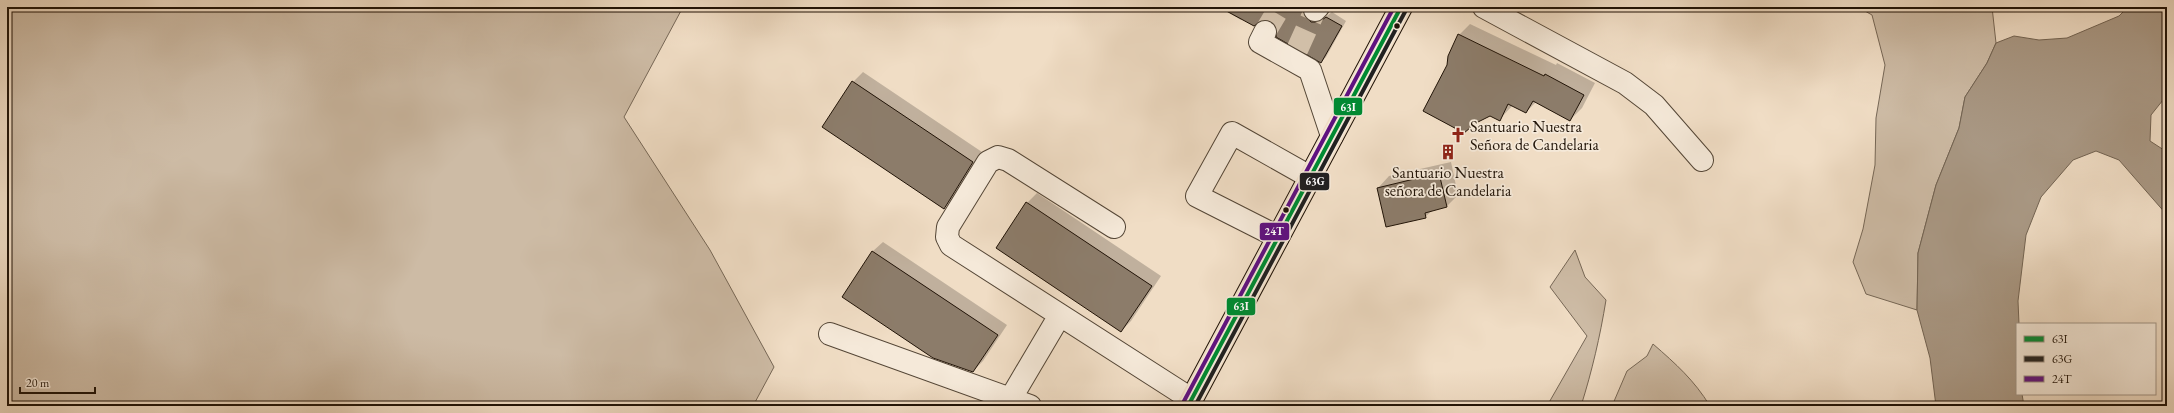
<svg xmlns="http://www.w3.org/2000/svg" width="2174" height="413" viewBox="0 0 2174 413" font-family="'EB Garamond',serif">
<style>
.green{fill:#cdbba5;stroke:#766756}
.water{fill:#a99884;stroke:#726352}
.shadow{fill:#0003}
.building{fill:#8c7c6a;stroke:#201307}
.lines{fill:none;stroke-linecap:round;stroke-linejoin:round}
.minor-tunnel{stroke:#d1bfa8;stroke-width:22;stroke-dasharray:22 11;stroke-linecap:butt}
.minor-casing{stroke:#544636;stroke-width:24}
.highway-casing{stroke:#201307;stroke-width:24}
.minor{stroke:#f5e9d9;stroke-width:22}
.highway{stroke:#f0ddc5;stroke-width:22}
.bus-1-casing{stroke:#f5e9d9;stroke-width:7}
.bus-2-casing{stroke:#f5e9d9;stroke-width:7}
.bus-3-casing{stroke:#f5e9d9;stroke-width:7}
.bus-1{stroke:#008a32;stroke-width:4}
.bus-2{stroke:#212121;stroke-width:4}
.bus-3{stroke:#5f1280;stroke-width:4}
.bus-dot{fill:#201307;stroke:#f5e9d9;stroke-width:1.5}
.labels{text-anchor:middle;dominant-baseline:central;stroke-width:3.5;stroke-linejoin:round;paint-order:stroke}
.poi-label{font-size:16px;fill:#201307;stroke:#f5e9d9;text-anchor:start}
.line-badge{stroke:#f5e9d9;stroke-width:1.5}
.badge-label{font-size:11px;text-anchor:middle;font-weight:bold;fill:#fff}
</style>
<rect width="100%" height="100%" fill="#f0ddc5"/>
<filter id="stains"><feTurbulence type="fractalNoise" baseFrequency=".005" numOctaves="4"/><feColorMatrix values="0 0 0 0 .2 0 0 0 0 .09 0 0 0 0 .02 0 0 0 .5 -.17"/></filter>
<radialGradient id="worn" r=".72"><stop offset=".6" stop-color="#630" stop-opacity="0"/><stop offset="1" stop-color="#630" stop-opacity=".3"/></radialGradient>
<!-- green -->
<path class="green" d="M 7,7 L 683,7 L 624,117 L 710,250 L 774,367 L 753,406 L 7,406 Z
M 1858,7 L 1992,7 L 1996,43 L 1987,63 L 1965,97 L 1959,128 L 1936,185 L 1918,253 L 1917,310 L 1866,294 L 1853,262 L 1863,229 L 1875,165 L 1876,118 L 1885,65 L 1872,15 Z
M 1575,250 L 1585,277 L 1606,300 C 1600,337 1592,371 1581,406 L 1547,406 L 1587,336 L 1550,287 Z
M 1653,344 C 1676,364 1694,380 1710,406 L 1612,406 L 1627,371 L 1647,356 Z"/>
<!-- water -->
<path class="water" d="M 2128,7 L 2167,7 L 2167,95 L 2151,115 L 2150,141 L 2167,152 L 2167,215 L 2119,160 L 2096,151 L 2073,160 L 2041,197 L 2026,235 L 2018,301 L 2019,324 L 2017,324 L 2017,394 L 2022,394 L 2024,406 L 1936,406 L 1930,358 L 1917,310 L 1918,253 L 1936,185 L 1959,128 L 1965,97 L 1987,63 L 1996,43 L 2014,36 L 2039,40 L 2067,38 L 2119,16 Z"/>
<!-- shadow -->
<path class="shadow" d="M 1219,7 L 1307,7 L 1311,14 L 1324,18 L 1332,12 L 1346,21 L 1326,57 L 1321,62 L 1271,20 L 1242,18 L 1241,20 Z
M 1470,24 L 1556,65 L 1557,63 L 1595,83 L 1582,108 L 1570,120 L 1536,102 L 1526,112 L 1513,105 L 1499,120 L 1448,66 L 1459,35 Z
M 863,72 L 982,152 L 954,198 L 944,208 L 853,82 Z
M 1451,162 L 1458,195 L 1446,207 L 1433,210 L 1425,217 L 1378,188 L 1389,176 Z
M 1037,193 L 1161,276 L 1131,321 L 1121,331 L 1027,203 Z
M 883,242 L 1007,325 L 983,361 L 973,371 L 843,296 L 873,251 Z"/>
<!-- building -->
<path class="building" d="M 1219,7 L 1303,7 L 1303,14 L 1311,22 L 1319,22 L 1326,17 L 1342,26 L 1321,63 L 1276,37 L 1276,25 L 1271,21 L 1264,20 L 1254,26 Z
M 1458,34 L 1544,76 L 1545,74 L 1584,95 L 1570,121 L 1533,101 L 1526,113 L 1508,104 L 1500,121 L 1490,116 L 1476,123 L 1464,133 L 1423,111 L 1447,65 L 1448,56 Z
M 852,81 L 973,162 L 944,209 L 822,127 Z
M 1439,173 L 1447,207 L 1425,213 L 1426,218 L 1386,227 L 1377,188 Z
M 1026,202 L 1152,286 L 1121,332 L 996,248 Z
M 872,251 L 998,335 L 973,372 L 933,358 L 842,297 Z"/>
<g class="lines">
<!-- minor-tunnel -->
<path class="minor-tunnel" d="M 1265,32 L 1280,7
M 1297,50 L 1315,10"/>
<defs>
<path id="minor" d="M 1484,7 L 1625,83 L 1654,105 L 1702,160
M 1315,10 L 1318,7
M 1265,32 L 1260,42 L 1310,70 L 1332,136
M 1114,227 L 1008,160 L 998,157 L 988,162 L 948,227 L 947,237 L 951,245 L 1191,399
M 1278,237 L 1197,196 L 1232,133 L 1310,177
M 830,334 L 1030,406
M 1011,398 L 1060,315"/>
<path id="highway" d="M 1188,406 L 1401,7"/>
</defs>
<!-- minor casing -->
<use href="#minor" class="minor-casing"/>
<!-- highway casing -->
<use href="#highway" class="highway-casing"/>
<!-- minor -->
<use href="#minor" class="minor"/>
<!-- highway -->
<use href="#highway" class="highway"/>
<defs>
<path id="bus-1" d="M 1188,406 L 1401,7"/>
<path id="bus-2" d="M 1195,406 L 1406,10"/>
<path id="bus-3" d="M 1183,403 L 1394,7"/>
</defs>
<!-- bus-1 casing -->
<use href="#bus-1" class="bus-1-casing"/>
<!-- bus-2 casing -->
<use href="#bus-2" class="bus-2-casing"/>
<!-- bus-3 casing -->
<use href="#bus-3" class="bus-3-casing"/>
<!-- bus-1 -->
<use href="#bus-1" class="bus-1"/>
<!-- bus-2 -->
<use href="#bus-2" class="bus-2"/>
<!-- bus-3 -->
<use href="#bus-3" class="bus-3"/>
</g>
<!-- icons -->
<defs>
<symbol id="church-bare" viewBox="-9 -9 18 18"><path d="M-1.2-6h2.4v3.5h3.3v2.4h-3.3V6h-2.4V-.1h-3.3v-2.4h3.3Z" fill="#8f2418" stroke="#f5e9d9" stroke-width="2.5" paint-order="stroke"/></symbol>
<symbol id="building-bare" viewBox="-9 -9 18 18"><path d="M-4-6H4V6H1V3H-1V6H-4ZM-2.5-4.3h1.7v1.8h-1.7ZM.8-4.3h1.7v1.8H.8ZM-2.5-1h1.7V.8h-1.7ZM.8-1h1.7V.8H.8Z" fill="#8f2418" stroke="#f5e9d9" stroke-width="2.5" paint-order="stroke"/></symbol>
</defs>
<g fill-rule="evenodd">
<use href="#church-bare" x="1447" y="124" width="22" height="22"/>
<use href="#building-bare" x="1437" y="141" width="22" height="22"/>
</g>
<!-- markers -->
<g class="bus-dot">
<circle cx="1397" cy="26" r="3.5"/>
<circle cx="1286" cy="210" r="3.5"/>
</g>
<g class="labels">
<!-- poi labels -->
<g class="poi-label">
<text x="1470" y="126">Santuario Nuestra<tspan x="1470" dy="18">Señora de Candelaria</tspan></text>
<text x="1448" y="172" text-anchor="middle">Santuario Nuestra<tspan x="1448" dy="18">señora de Candelaria</tspan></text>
</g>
</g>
<g class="line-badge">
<rect x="1333" y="97" width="30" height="19" rx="4" fill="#008a32"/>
<rect x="1299" y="172" width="31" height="19" rx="4" fill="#212121"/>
<rect x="1259" y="222" width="31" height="19" rx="4" fill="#5f1280"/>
<rect x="1226" y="297" width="30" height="19" rx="4" fill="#008a32"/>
</g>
<g class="badge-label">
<text x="1348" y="111">63I</text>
<text x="1315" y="185">63G</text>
<text x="1274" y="235">24T</text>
<text x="1241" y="310">63I</text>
</g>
<!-- margin -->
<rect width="2174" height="413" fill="none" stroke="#f0ddc5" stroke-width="24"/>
<rect x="8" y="8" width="2158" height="397" fill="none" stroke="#201307" stroke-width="2"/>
<rect x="12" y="12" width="2150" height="389" fill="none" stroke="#201307"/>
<!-- legend -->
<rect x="2016" y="323" width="140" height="72" fill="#f5e9d9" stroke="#a09385"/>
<rect x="2024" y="336" width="20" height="6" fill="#008a32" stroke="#a09385"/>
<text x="2052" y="343" font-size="12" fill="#201307">63I</text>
<rect x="2024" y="356" width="20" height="6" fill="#212121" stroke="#a09385"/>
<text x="2052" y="363" font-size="12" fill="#201307">63G</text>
<rect x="2024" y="376" width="20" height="6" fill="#5f1280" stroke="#a09385"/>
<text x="2052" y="383" font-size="12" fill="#201307">24T</text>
<!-- scale -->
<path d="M20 387v6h75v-6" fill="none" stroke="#201307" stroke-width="2"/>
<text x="26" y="387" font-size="12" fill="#201307" stroke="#f5e9d9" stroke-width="3" paint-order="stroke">20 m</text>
<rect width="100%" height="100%" filter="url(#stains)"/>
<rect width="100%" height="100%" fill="url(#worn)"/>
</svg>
